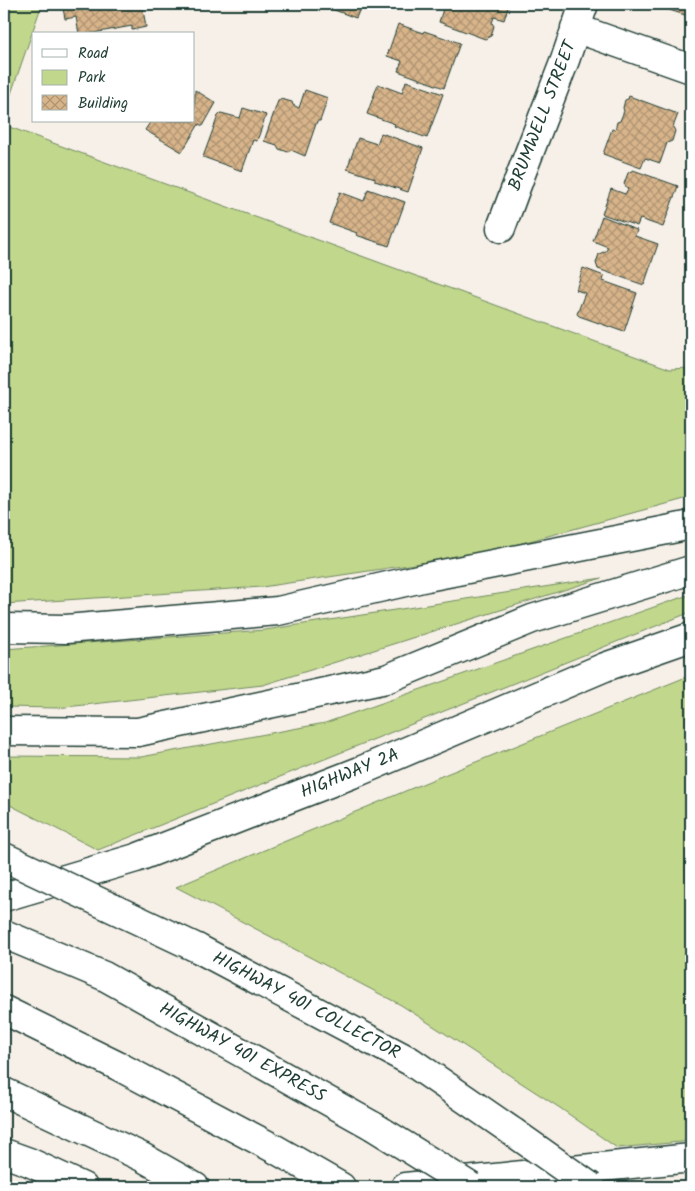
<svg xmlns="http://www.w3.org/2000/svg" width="695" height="1191" viewBox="0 0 695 1191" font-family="Kalam,sans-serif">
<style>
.green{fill:#c1d78c;stroke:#708a60}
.building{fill:url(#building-cross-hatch);stroke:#1f3d34}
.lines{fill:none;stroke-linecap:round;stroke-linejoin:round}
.street-casing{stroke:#1f3d34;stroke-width:31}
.primary-casing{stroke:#1f3d34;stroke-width:31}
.highway-casing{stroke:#1f3d34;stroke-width:31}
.street{stroke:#fff;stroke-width:28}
.primary{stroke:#fff;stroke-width:28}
.highway{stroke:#fff;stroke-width:28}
.highway-bridge-casing{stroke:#1f3d34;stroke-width:31;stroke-linecap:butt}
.highway-bridge{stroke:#fff;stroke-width:28}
.labels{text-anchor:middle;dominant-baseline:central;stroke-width:5;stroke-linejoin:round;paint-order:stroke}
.street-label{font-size:18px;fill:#1f3d34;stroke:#fff}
</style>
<defs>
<pattern id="building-cross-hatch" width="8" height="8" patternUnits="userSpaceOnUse" patternTransform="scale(1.25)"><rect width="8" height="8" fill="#d8b48a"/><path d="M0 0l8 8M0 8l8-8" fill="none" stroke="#af9472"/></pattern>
</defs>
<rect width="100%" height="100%" fill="#f7f0e8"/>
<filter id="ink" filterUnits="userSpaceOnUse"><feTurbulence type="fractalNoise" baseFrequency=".02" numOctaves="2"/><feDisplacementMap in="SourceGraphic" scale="10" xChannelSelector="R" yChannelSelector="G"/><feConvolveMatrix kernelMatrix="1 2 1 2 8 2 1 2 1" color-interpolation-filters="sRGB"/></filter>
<g filter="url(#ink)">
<!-- green -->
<path class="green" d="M 4,4 L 42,4 L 4,114 Z
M 4,125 L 670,369 L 691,368 L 691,497 L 482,554 L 262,587 L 4,604 Z
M 602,578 L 263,685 L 57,708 L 4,707 L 4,649 L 265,630 Z
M 691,594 L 691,612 L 98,850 L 4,802 L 4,756 L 141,757 L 325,723 Z
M 691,675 L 691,1141 L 617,1148 L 560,1108 L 401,1005 L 176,887 L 434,779 Z"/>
<!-- building -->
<path class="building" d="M 74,4 L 142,4 L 146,27 L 132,30 L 132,26 L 88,34 L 79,34 L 76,17 L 65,19 L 63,8 L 74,6 Z
M 327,4 L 362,4 L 356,18 L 326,7 Z
M 439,4 L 509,4 L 504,20 L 494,17 L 492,23 L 494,26 L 491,36 L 485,39 L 439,22 L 443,9 L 438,7 Z
M 658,4 L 691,4 L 691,17 L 657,6 Z
M 398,24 L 423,33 L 424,31 L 460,43 L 444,88 L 398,71 L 402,61 L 387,56 Z
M 406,81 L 443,94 L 427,138 L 394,126 L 395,124 L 367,114 L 378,84 L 402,93 Z
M 195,90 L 216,103 L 203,126 L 199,124 L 182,152 L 145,130 L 151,121 L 194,121 Z
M 305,90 L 328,98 L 320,121 L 317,121 L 305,156 L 291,150 L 288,152 L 279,149 L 277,145 L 264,141 L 278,101 L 281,99 L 292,102 L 293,105 L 299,108 Z
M 629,96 L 678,114 L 673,127 L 675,131 L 672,141 L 667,143 L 660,163 L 645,158 L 641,168 L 603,154 L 612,129 L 615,130 L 617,122 L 620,121 L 624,111 L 623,108 L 625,100 L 628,99 Z
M 243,108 L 266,115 L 257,141 L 253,140 L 242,171 L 203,157 L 218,116 L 221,113 L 240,118 Z
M 381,133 L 423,148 L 408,192 L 375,181 L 375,178 L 347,169 L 358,138 L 377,144 Z
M 633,170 L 678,186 L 663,227 L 640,219 L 637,226 L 602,214 L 611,189 L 625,194 L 628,189 L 624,184 L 628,173 Z
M 368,189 L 405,202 L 389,246 L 356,235 L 357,233 L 329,223 L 340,192 L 364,201 Z
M 602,216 L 628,226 L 628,227 L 637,230 L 635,236 L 658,244 L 644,285 L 598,269 L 596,263 L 599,254 L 606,251 L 608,247 L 593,241 Z
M 583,268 L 604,276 L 603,281 L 637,293 L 624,332 L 579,316 L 577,314 L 585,293 L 576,290 Z"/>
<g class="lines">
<defs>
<path id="street" d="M 575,28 L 691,69
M 501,228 L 521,174 L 565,60 L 584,4"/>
<path id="primary" d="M 405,1187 L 691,1158"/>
<path id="highway" d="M 4,628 L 66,629 L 278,611 L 427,577 L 662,531 L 691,525
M 4,731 L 138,732 L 386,679 L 532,619 L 691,570
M 4,897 L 136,858 L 360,771 L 605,667 L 691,637
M 4,934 L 104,976 L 373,1126
M 197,948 L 410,1061 L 513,1132
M 4,1010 L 118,1066 L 275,1149 L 341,1187
M 4,1092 L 142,1157 L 195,1187
M 4,1153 L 29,1162 L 83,1187"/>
</defs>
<!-- street casing -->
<use href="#street" class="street-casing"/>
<!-- primary casing -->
<use href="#primary" class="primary-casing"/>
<!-- highway casing -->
<use href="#highway" class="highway-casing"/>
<!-- street -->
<use href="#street" class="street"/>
<!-- primary -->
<use href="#primary" class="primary"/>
<!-- highway -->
<use href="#highway" class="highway"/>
<defs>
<path id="highway-bridge" d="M 4,857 L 197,948
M 373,1126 L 471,1187
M 513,1132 L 591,1187"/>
</defs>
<!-- highway-bridge casing -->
<use href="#highway-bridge" class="highway-bridge-casing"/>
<!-- highway-bridge -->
<use href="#highway-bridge" class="highway-bridge"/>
</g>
</g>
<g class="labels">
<!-- street labels -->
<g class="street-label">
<text transform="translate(543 116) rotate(-69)">BRUMWELL STREET</text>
<text transform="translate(350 774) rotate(-22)">HIGHWAY 2A</text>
<text transform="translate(306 1006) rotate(28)">HIGHWAY 401 COLLECTOR</text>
<text transform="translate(242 1053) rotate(29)">HIGHWAY 401 EXPRESS</text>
</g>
</g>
<!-- margin -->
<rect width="695" height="1191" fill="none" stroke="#fff" stroke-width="20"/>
<rect x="10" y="10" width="675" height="1171" fill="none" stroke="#1f3d34" stroke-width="2" filter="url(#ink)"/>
<!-- legend -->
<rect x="32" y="32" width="162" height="90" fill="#ffffff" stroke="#a5b1ae"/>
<rect x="42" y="49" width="25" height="8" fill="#ffffff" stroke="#a5b1ae"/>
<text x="78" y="58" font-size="15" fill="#1f3d34">Road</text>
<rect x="42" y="70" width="25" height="15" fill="#c1d78c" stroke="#a5b1ae"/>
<text x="78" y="82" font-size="15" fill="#1f3d34">Park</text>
<rect x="42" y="95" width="25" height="15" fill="url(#building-cross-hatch)" stroke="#a5b1ae"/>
<text x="78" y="108" font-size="15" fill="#1f3d34">Building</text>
</svg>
